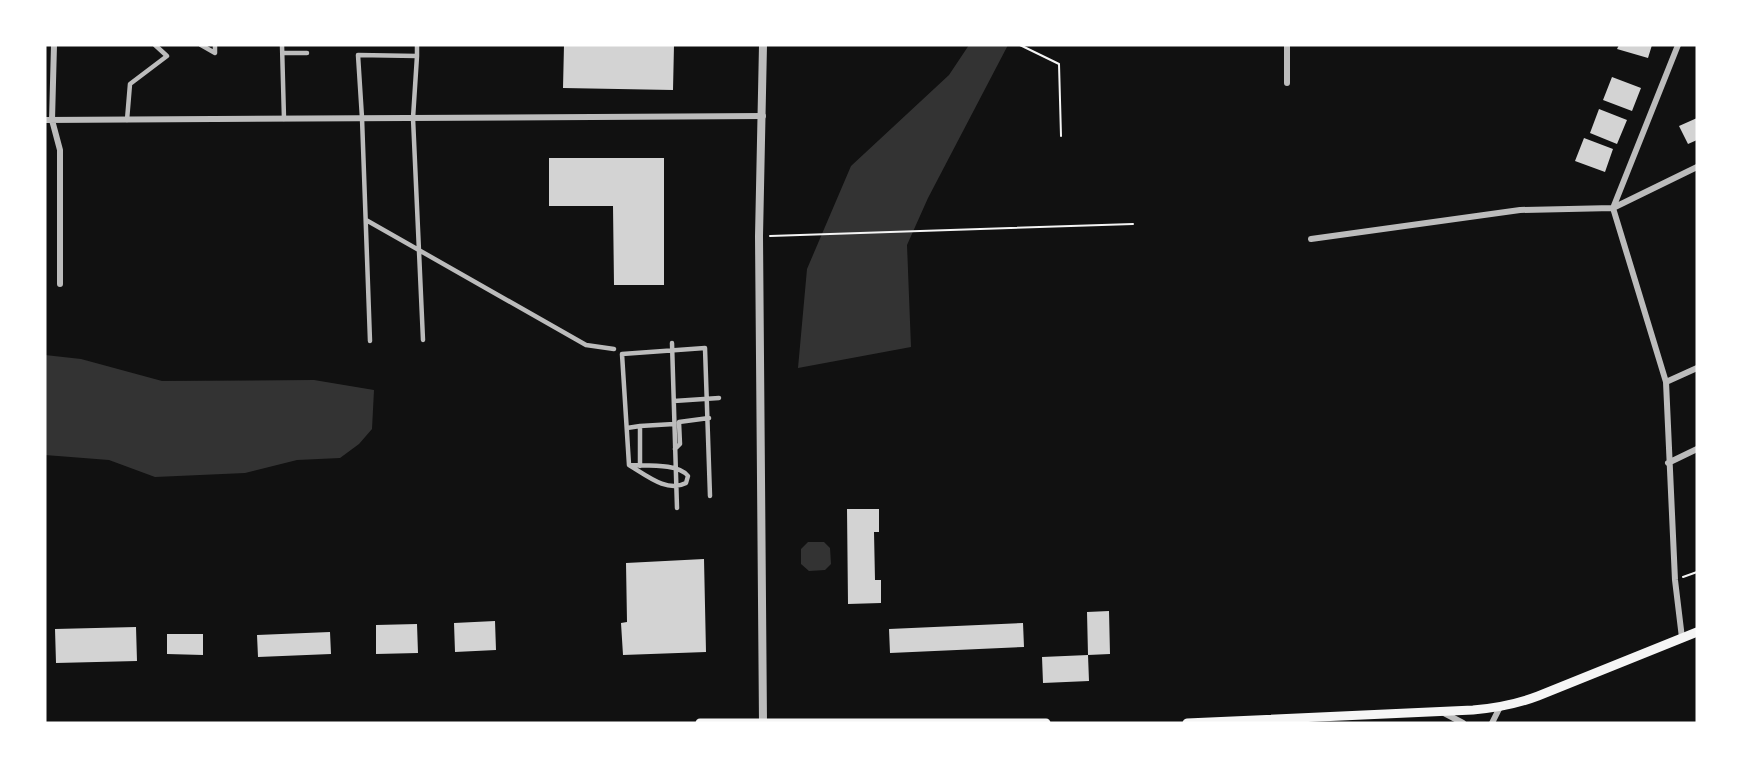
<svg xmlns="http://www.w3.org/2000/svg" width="1742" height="768" viewBox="0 0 1742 768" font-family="'Work Sans',sans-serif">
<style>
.water{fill:#333}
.building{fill:#d3d3d3}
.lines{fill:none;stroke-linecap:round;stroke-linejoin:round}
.path{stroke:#f5f5f5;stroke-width:2}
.pedestrian{stroke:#bcbcbc;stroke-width:4.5}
.minor{stroke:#bcbcbc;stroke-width:6}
.tertiary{stroke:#bcbcbc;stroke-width:8}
.primary{stroke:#f5f5f5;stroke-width:9}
</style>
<rect width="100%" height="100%" fill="#111"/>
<!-- water -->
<path class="water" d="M 969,45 L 1008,45 L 928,198 L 907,245 L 911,347 L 798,368 L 807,269 L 851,166 L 949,75 Z
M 45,355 L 81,359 L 162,381 L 314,380 L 374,390 L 372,429 L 359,444 L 340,458 L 297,460 L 245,473 L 155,477 L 109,460 L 45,455 Z
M 808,542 L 824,542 L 830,548 L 831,564 L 825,570 L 809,571 L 801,564 L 801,549 Z"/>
<!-- building -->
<path class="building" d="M 564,45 L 674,45 L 673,90 L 563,88 Z
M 1619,45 L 1652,45 L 1648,58 L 1617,49 Z
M 1612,77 L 1641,88 L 1632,111 L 1603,100 Z
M 1599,109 L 1627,120 L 1617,144 L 1590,133 Z
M 1697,118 L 1697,140 L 1688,144 L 1679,126 Z
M 1584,138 L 1613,149 L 1605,172 L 1575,161 Z
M 549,158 L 664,158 L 664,285 L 614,285 L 613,206 L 549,206 Z
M 847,509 L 879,509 L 879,532 L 874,532 L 875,580 L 881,580 L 881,603 L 848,604 Z
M 704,559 L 706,652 L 623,655 L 621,623 L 627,622 L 626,563 Z
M 1109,611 L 1110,654 L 1088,655 L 1089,681 L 1043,683 L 1042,657 L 1088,655 L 1087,612 Z
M 495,621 L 496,650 L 455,652 L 454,623 Z
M 1023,623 L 1024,647 L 890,653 L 889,629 Z
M 417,624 L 418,653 L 376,654 L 376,625 Z
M 136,627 L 137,661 L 56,663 L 55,629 Z
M 330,632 L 331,654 L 258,657 L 257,635 Z
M 167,634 L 203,634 L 203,655 L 167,654 Z"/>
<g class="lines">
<!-- path -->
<path class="path" d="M 1020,45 L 1059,64 L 1061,136
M 770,236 L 1133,224
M 1683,577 L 1697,572"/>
<!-- pedestrian -->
<path class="pedestrian" d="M 201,45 L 215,53 L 215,45
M 282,45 L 284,119
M 283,53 L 307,53
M 417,56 L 413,118 L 423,340
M 127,120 L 130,84 L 167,56 L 155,45
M 366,220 L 586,345 L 614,349
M 370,341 L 362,118 L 358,55 L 417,56 L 417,45
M 672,343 L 677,508
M 674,401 L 719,398
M 640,426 L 674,424
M 627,428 L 640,426 L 640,466
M 675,449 L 680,444 L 679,422 L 709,418
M 629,465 C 645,466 678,463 688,476 L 686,483 C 667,493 646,475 629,465 L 622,354 L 705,348 L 710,496"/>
<!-- minor -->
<path class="minor" d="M 54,45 L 52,120 L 60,150 L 60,284
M 1678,45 L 1613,208 L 1666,382 L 1675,580 L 1682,638
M 1287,83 L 1287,45
M 45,120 L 763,116
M 1311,239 L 1520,210 L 1613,208 L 1697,167
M 1666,382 L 1697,368
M 1668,463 L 1697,449
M 1444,713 L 1463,723
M 1492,723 L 1500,707"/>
<!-- tertiary -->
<path class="tertiary" d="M 763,722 L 759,236 L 763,45"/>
<!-- primary -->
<path class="primary" d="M 700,723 L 1046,723
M 1187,723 L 1473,710 C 1496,708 1517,704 1538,696 L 1697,632"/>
</g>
<!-- border -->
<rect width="1742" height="768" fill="none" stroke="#ffffff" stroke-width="93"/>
</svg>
